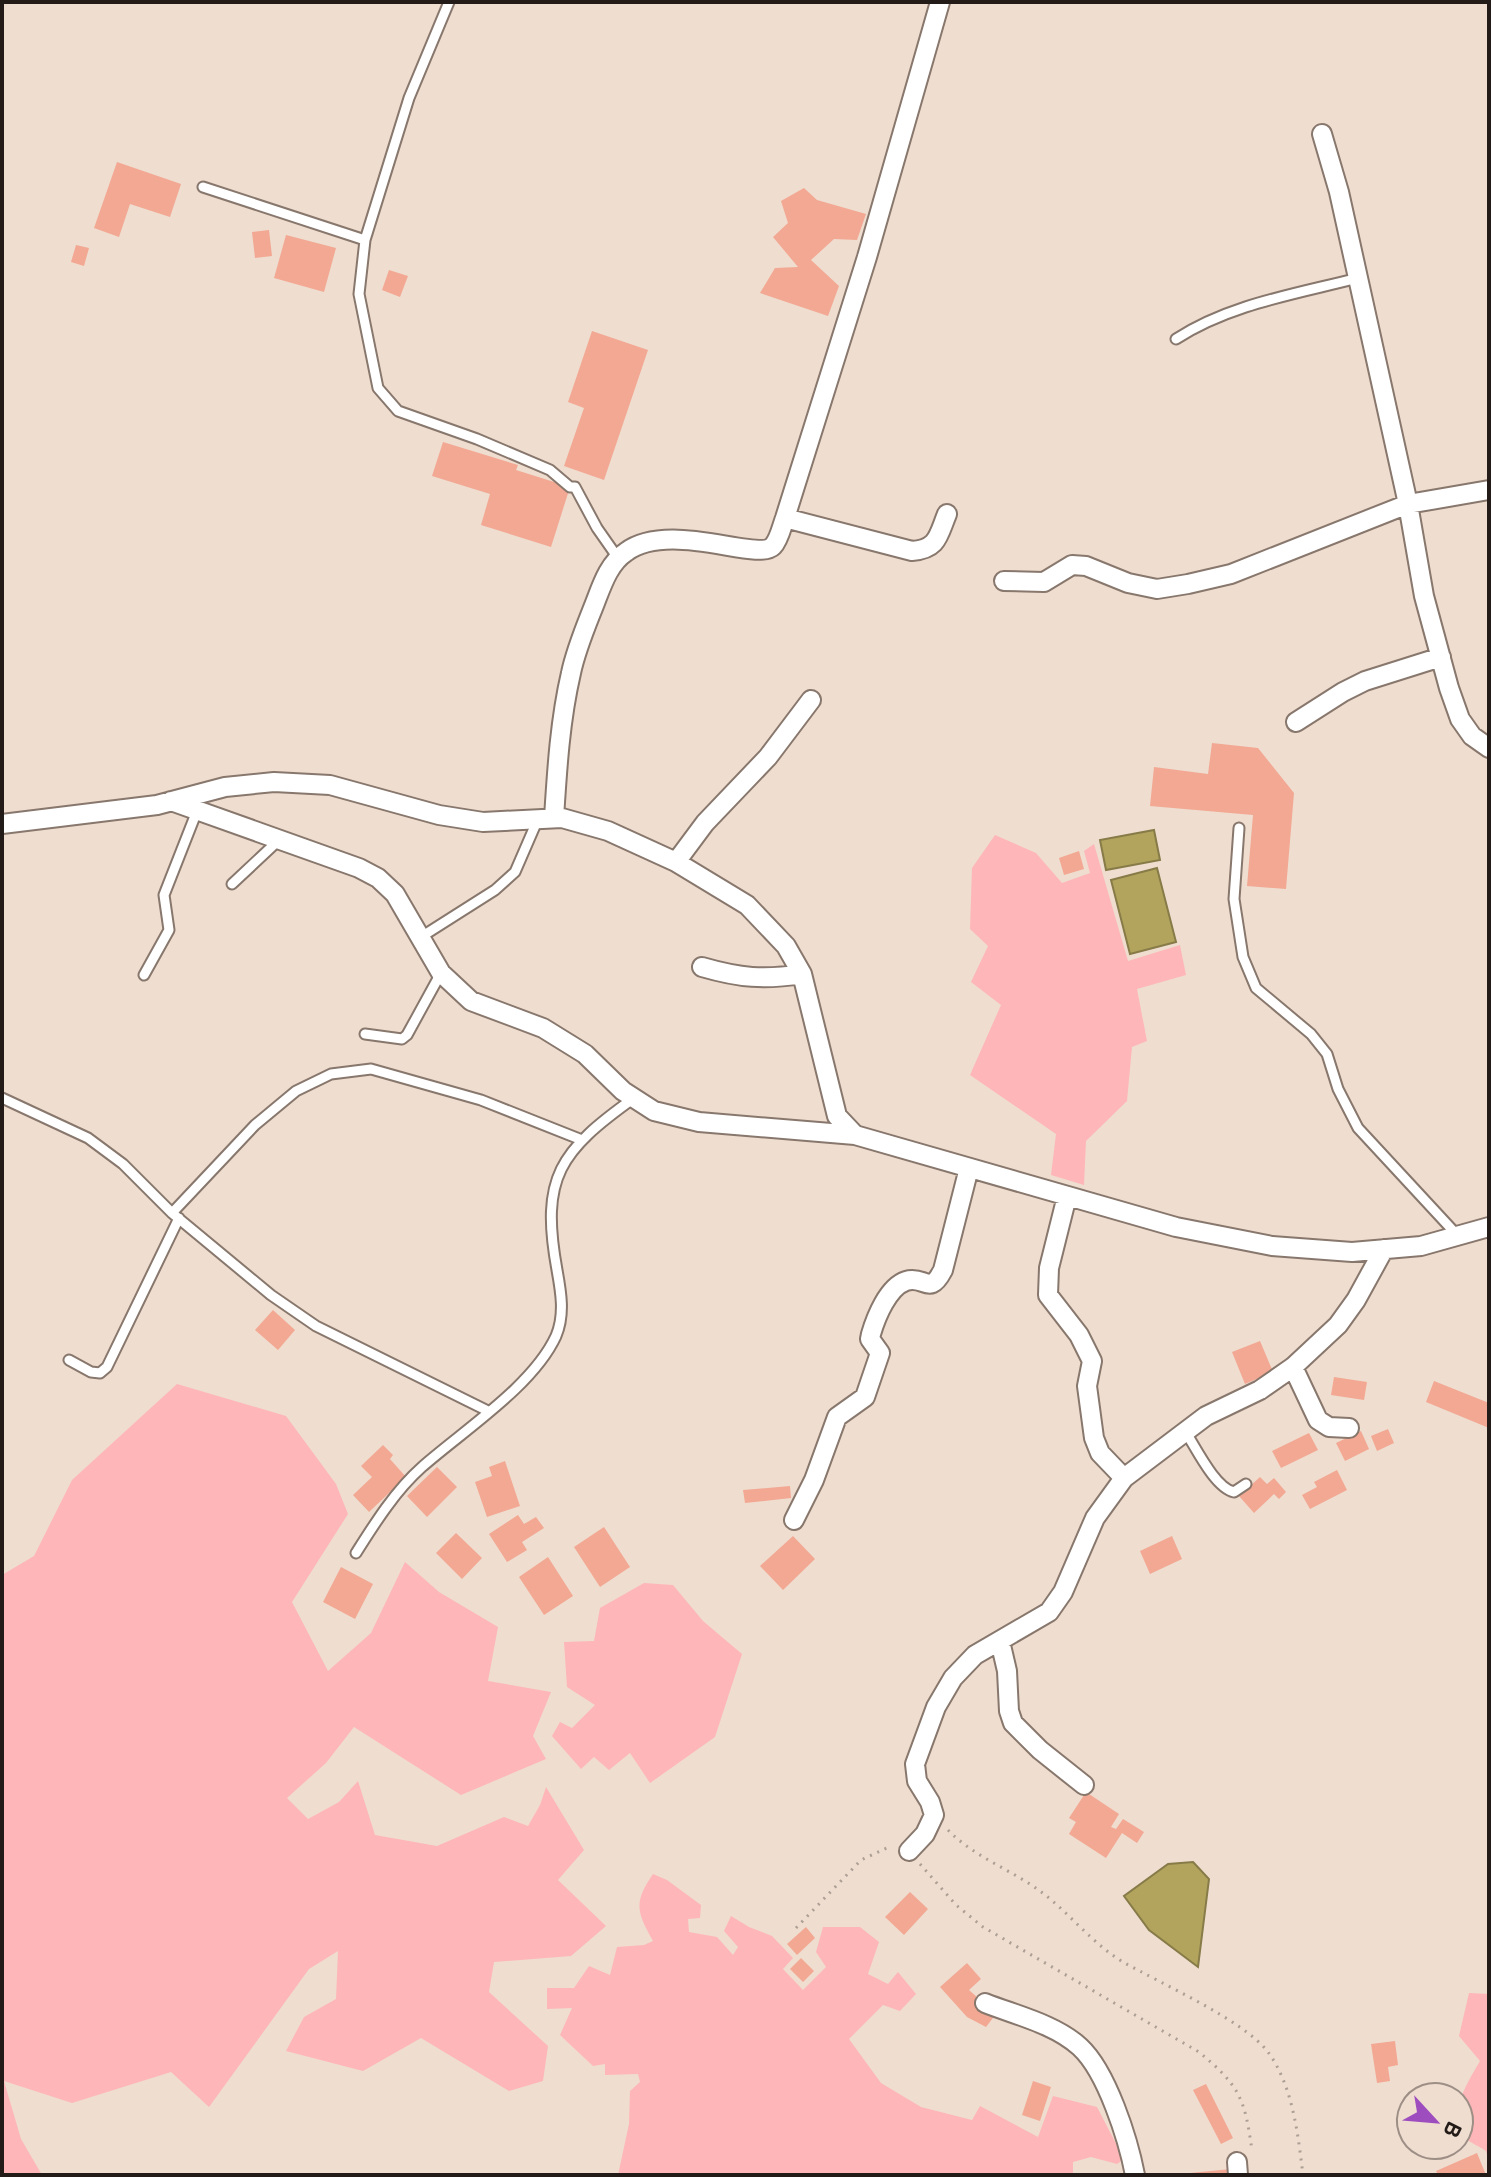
<svg xmlns="http://www.w3.org/2000/svg" width="1491" height="2177" viewBox="0 0 1491 2177" font-family="Quicksand,sans-serif">
<style>
.green{fill:#feb6b8}
.water{fill:#b2a45d;stroke:#877b48;stroke-width:2}
.building{fill:#f2a892}
.lines{fill:none;stroke-linecap:round;stroke-linejoin:round}
.service-casing{stroke:#88776c;stroke-width:13}
.minor-casing{stroke:#88776c;stroke-width:22}
.path{stroke:#ad9f94;stroke-width:3;stroke-dasharray:2 6;stroke-linecap:butt}
.service{stroke:#fff;stroke-width:9}
.minor{stroke:#fff;stroke-width:18}
</style>
<rect width="100%" height="100%" fill="#efddd0"/>
<!-- green -->
<path class="green" d="M 995,835 L 1036,853 L 1062,883 L 1090,873 L 1084,851 L 1094,844 L 1128,961 L 1180,945 L 1186,975 L 1137,989 L 1147,1041 L 1132,1047 L 1127,1101 L 1086,1141 L 1084,1185 L 1051,1175 L 1056,1134 L 970,1075 L 1001,1005 L 971,982 L 988,946 L 970,929 L 972,868 Z
M 177,1384 L 286,1416 L 336,1484 L 348,1514 L 292,1602 L 328,1671 L 371,1633 L 405,1562 L 439,1592 L 498,1627 L 488,1681 L 551,1692 L 533,1736 L 546,1759 L 461,1795 L 354,1727 L 326,1763 L 287,1798 L 308,1819 L 339,1802 L 358,1781 L 375,1835 L 437,1846 L 504,1817 L 528,1826 L 540,1805 L 546,1787 L 584,1850 L 558,1880 L 606,1926 L 571,1956 L 494,1962 L 489,1992 L 548,2046 L 543,2081 L 509,2091 L 421,2038 L 363,2071 L 286,2051 L 304,2017 L 336,1999 L 338,1951 L 309,1969 L 209,2107 L 171,2072 L 72,2103 L 4,2081 L 21,2139 L 42,2175 L 2,2175 L 2,1575 L 34,1556 L 72,1480 Z
M 644,1583 L 673,1585 L 703,1621 L 742,1654 L 715,1737 L 650,1783 L 630,1753 L 609,1770 L 594,1757 L 581,1769 L 552,1736 L 560,1722 L 572,1728 L 595,1705 L 567,1687 L 564,1642 L 594,1641 L 600,1608 Z
M 653,1874 L 667,1880 L 701,1905 L 700,1918 L 688,1919 L 689,1932 L 717,1937 L 733,1955 L 738,1947 L 724,1931 L 731,1916 L 749,1927 L 772,1936 L 793,1958 L 783,1969 L 803,1990 L 826,1967 L 816,1952 L 823,1927 L 860,1927 L 879,1942 L 868,1974 L 888,1984 L 898,1972 L 916,1994 L 900,2011 L 883,2005 L 849,2039 L 881,2083 L 921,2107 L 972,2120 L 980,2106 L 1038,2137 L 1053,2096 L 1097,2107 L 1124,2159 L 1117,2164 L 1091,2157 L 1073,2162 L 1073,2175 L 618,2175 L 629,2124 L 630,2091 L 640,2082 L 638,2074 L 605,2075 L 605,2064 L 593,2066 L 560,2035 L 572,2008 L 547,2009 L 547,1988 L 574,1988 L 589,1966 L 610,1975 L 617,1947 L 644,1945 L 653,1941 C 637,1912 633,1903 653,1874 Z
M 1469,1993 L 1489,1994 L 1489,2161 L 1486,2151 C 1479,2146 1464,2140 1460,2133 C 1450,2109 1469,2080 1480,2061 L 1459,2036 Z"/>
<!-- water -->
<path class="water" d="M 1154,830 L 1160,860 L 1106,870 L 1100,840 Z
M 1157,868 L 1176,942 L 1130,954 L 1111,880 Z
M 1193,1862 L 1209,1879 L 1198,1967 L 1149,1930 L 1124,1896 L 1168,1864 Z"/>
<!-- building -->
<path class="building" d="M 117,162 L 181,184 L 170,217 L 130,204 L 119,237 L 94,228 Z
M 804,188 L 817,200 L 866,214 L 857,240 L 834,239 L 811,260 L 839,286 L 828,316 L 760,293 L 775,268 L 798,267 L 773,237 L 788,223 L 781,201 Z
M 269,230 L 272,256 L 255,258 L 252,232 Z
M 286,235 L 336,248 L 324,292 L 274,278 Z
M 76,245 L 89,248 L 84,266 L 71,262 Z
M 389,270 L 408,276 L 400,297 L 382,290 Z
M 592,331 L 648,350 L 604,480 L 564,466 L 584,408 L 568,402 Z
M 443,442 L 518,465 L 516,470 L 570,487 L 551,547 L 481,525 L 490,494 L 432,476 Z
M 1212,743 L 1258,748 L 1294,793 L 1286,889 L 1247,886 L 1253,815 L 1150,806 L 1154,767 L 1208,774 Z
M 1079,851 L 1084,869 L 1064,875 L 1059,858 Z
M 273,1310 L 295,1330 L 278,1350 L 255,1330 Z
M 1260,1341 L 1273,1372 L 1245,1384 L 1232,1352 Z
M 1334,1377 L 1367,1382 L 1364,1400 L 1331,1395 Z
M 1434,1381 L 1489,1403 L 1489,1428 L 1426,1402 Z
M 1388,1429 L 1394,1443 L 1377,1451 L 1371,1436 Z
M 1361,1431 L 1369,1449 L 1345,1461 L 1336,1443 Z
M 1309,1433 L 1318,1450 L 1281,1468 L 1272,1451 Z
M 383,1445 L 393,1455 L 390,1459 L 406,1477 L 369,1512 L 353,1495 L 372,1477 L 361,1466 Z
M 505,1461 L 520,1506 L 487,1517 L 475,1482 L 492,1476 L 489,1467 Z
M 437,1467 L 457,1487 L 427,1517 L 407,1496 Z
M 1337,1470 L 1347,1490 L 1310,1509 L 1302,1495 L 1317,1487 L 1314,1482 Z
M 1260,1477 L 1267,1484 L 1274,1478 L 1286,1492 L 1279,1499 L 1274,1494 L 1254,1513 L 1239,1496 Z
M 790,1486 L 791,1498 L 745,1503 L 743,1490 Z
M 518,1515 L 524,1524 L 536,1517 L 544,1528 L 522,1542 L 527,1550 L 507,1562 L 489,1534 Z
M 604,1527 L 630,1567 L 600,1587 L 574,1547 Z
M 456,1533 L 482,1558 L 462,1579 L 436,1553 Z
M 793,1536 L 815,1559 L 783,1590 L 760,1566 Z
M 1172,1536 L 1182,1559 L 1150,1574 L 1140,1551 Z
M 548,1557 L 573,1596 L 544,1615 L 519,1577 Z
M 341,1567 L 373,1584 L 355,1619 L 323,1602 Z
M 1086,1792 L 1119,1814 L 1111,1827 L 1116,1829 L 1123,1819 L 1144,1832 L 1137,1843 L 1122,1833 L 1106,1858 L 1069,1834 L 1076,1822 L 1069,1818 Z
M 910,1892 L 928,1909 L 904,1935 L 885,1917 Z
M 806,1927 L 815,1938 L 797,1955 L 787,1944 Z
M 801,1958 L 814,1971 L 803,1982 L 790,1969 Z
M 967,1963 L 981,1979 L 969,1990 L 996,2014 L 986,2027 L 967,2017 L 940,1987 Z
M 1395,2041 L 1398,2065 L 1388,2067 L 1390,2081 L 1377,2083 L 1371,2044 Z
M 1033,2081 L 1051,2087 L 1040,2121 L 1022,2115 Z
M 1206,2084 L 1233,2138 L 1221,2144 L 1193,2090 Z
M 1427,2145 L 1455,2145 L 1457,2150 L 1432,2159 Z
M 1477,2153 L 1486,2175 L 1438,2175 L 1436,2171 Z
M 1231,2169 L 1232,2175 L 1190,2175 L 1190,2173 Z"/>
<g class="lines">
<defs>
<path id="service" d="M 449,2 L 409,98 L 365,240 L 359,294 L 378,388 L 398,411 L 477,439 L 550,470 L 570,487 L 575,487 L 597,528 L 618,558
M 203,187 L 365,240
M 1176,339 C 1230,304 1296,294 1358,278
M 1239,828 L 1234,899 L 1243,957 L 1256,988 L 1311,1034 L 1327,1054 L 1338,1089 L 1358,1128 L 1458,1236
M 232,884 L 279,840
M 421,937 L 495,890 L 515,872 L 538,819
M 144,975 L 169,930 L 164,895 L 197,811
M 365,1034 L 402,1039 L 407,1035 L 441,973
M 2,1098 L 88,1138 L 123,1164 L 172,1213 L 271,1295 L 316,1326 L 488,1411
M 172,1213 L 255,1125 L 296,1091 L 331,1074 L 371,1069 L 481,1100 L 582,1140
M 69,1360 L 91,1372 L 100,1373 L 107,1367 L 179,1218
M 1185,1431 C 1196,1448 1215,1488 1234,1492 L 1246,1484
M 356,1553 C 375,1523 395,1491 422,1467 C 464,1430 533,1386 556,1336 C 565,1315 561,1292 557,1270 C 540,1177 560,1151 634,1098"/>
<path id="minor" d="M 1322,134 L 1339,192 L 1408,504 L 1424,596 L 1449,688 L 1460,719 L 1472,736 L 1489,748
M 785,518 L 912,551 C 938,549 938,536 947,514
M 1004,581 L 1044,582 L 1072,565 L 1086,566 L 1128,583 L 1157,589 L 1188,584 L 1231,574 L 1408,504 L 1489,490
M 1296,722 L 1343,692 L 1365,681 L 1441,657
M 171,801 L 359,868 L 378,878 L 395,894 L 441,973 L 471,1001 L 543,1028 L 585,1054 L 623,1091 L 654,1111 L 699,1122 L 855,1135
M 554,818 C 557,770 560,720 571,673 C 576,649 586,626 595,603 C 602,585 609,563 626,552 C 669,520 758,562 773,546 C 779,540 782,526 785,518 L 867,257 L 940,2
M 2,824 L 157,805 L 225,787 L 274,782 L 330,785 L 439,815 L 483,822 L 562,818 L 608,831 L 676,862 L 747,905 L 786,946 L 802,974 L 837,1116 L 855,1135 L 1176,1227 L 1272,1246 L 1352,1252 L 1421,1246 L 1489,1227
M 676,862 L 705,823 L 768,757 L 811,700
M 702,967 C 740,978 764,980 802,974
M 1067,1196 L 1049,1268 L 1048,1295 L 1079,1335 L 1092,1361 L 1087,1386 L 1094,1438 L 1100,1453 L 1124,1478
M 1293,1367 L 1318,1420 L 1329,1427 L 1349,1428
M 794,1520 L 814,1480 L 837,1417 L 865,1397 L 880,1353 L 870,1339 L 871,1334 C 876,1317 888,1287 906,1281 C 925,1275 929,1297 943,1270 L 969,1168
M 1000,1641 L 1007,1671 L 1009,1711 L 1013,1723 L 1040,1750 L 1084,1785
M 909,1851 L 925,1834 L 934,1815 L 930,1802 L 917,1781 L 915,1764 L 936,1707 L 953,1678 L 975,1655 L 1049,1612 L 1063,1592 L 1095,1518 L 1124,1478 L 1206,1416 L 1260,1390 L 1293,1367 L 1338,1325 L 1356,1300 L 1384,1249
M 985,2003 C 1015,2015 1055,2024 1080,2047 C 1107,2072 1128,2139 1135,2175
M 1237,2162 L 1238,2175"/>
</defs>
<!-- service casing -->
<use href="#service" class="service-casing"/>
<!-- minor casing -->
<use href="#minor" class="minor-casing"/>
<!-- path -->
<path class="path" d="M 948,1830 C 975,1858 1013,1870 1044,1894 C 1071,1915 1093,1944 1123,1962 C 1160,1983 1245,2021 1268,2052 C 1293,2086 1298,2135 1303,2175
M 920,1864 L 956,1905 L 983,1927 L 1199,2052 C 1240,2086 1245,2099 1252,2151
M 796,1928 L 861,1860 L 891,1846"/>
<!-- service -->
<use href="#service" class="service"/>
<!-- minor -->
<use href="#minor" class="minor"/>
</g>
<!-- border -->
<rect width="1491" height="2177" fill="none" stroke="#221b17" stroke-width="8"/>
<!-- north arrow -->
<g transform="translate(1435 2121) rotate(116)"><circle r="38" fill="#efddd0" stroke="#9d8f86" stroke-width="2"/>
<path d="M0-6L14 30L0 20L-14 30Z" fill="#9d4dbd"/>
<text y="-12" font-size="22" font-weight="bold" text-anchor="middle" fill="#221b17">B</text>
</g>
</svg>
